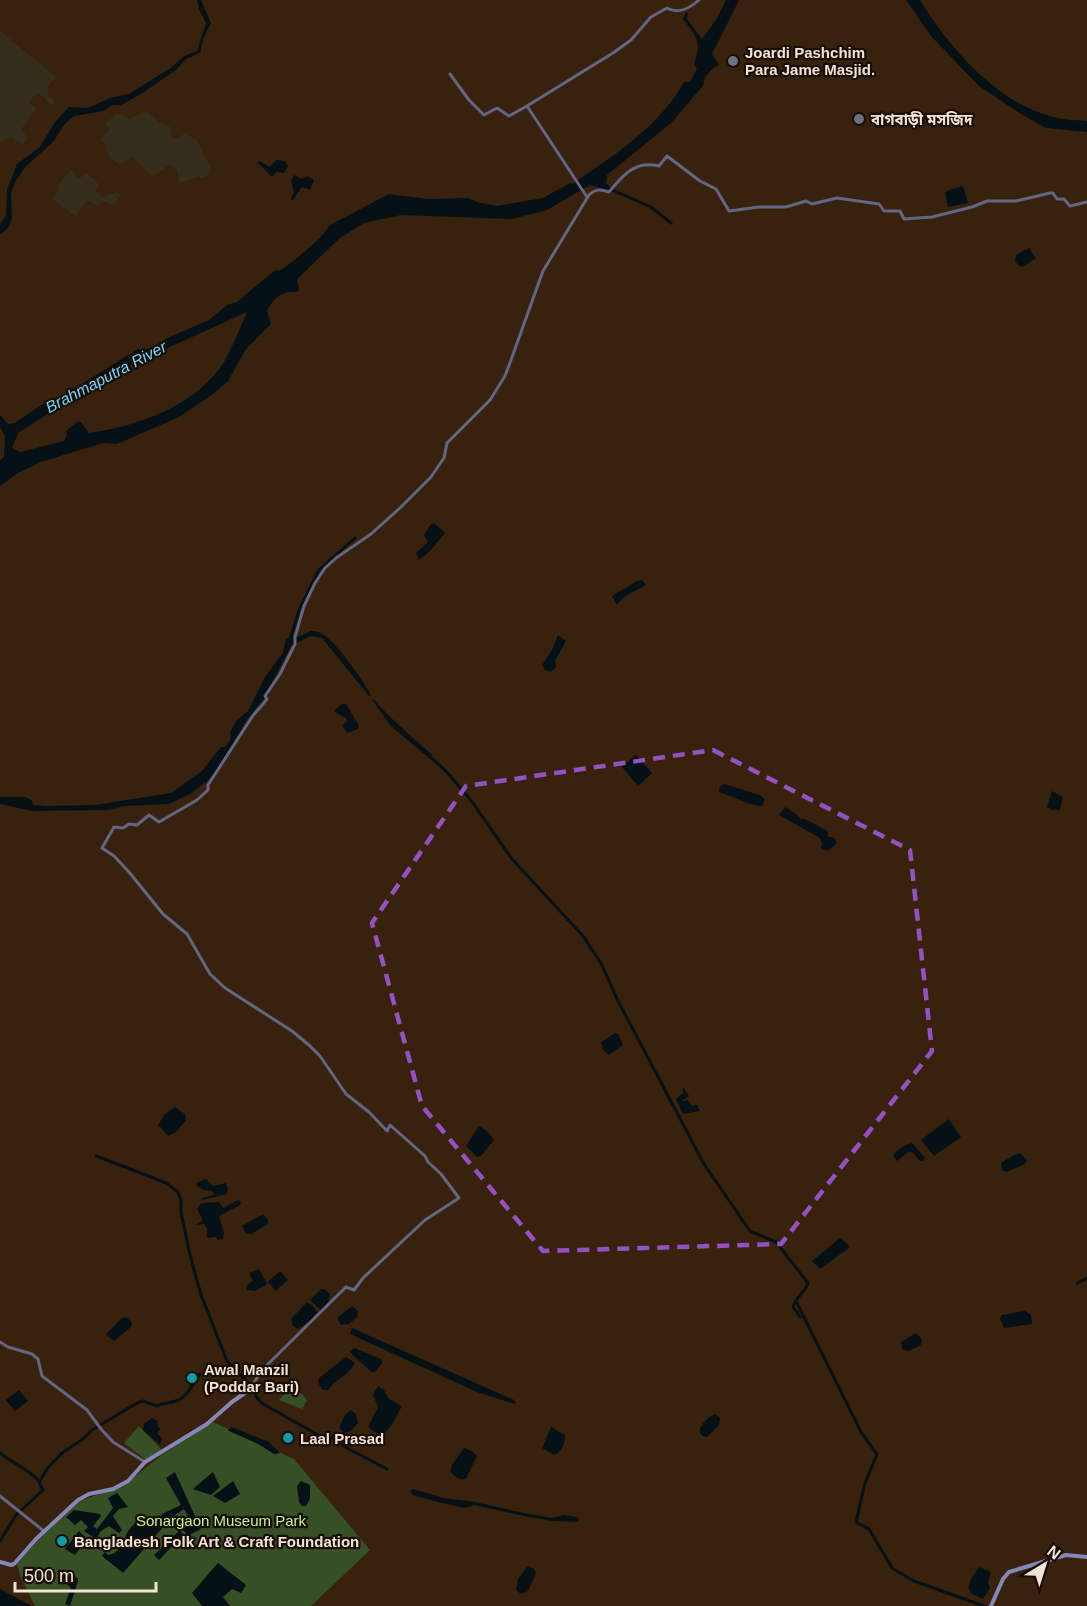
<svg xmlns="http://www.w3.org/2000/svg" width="1087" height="1606" viewBox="0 0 1087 1606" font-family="Helvetica,'Noto Sans Bengali',sans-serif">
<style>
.industrial{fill:#362e1d}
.green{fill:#374f24}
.water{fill:#051116;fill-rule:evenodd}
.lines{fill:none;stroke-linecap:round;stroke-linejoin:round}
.canal{stroke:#051116;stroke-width:3}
.tertiary{stroke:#626584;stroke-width:3}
.secondary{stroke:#8388b8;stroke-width:4}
.marked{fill:none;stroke:#9351c4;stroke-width:4.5;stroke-dasharray:12 8;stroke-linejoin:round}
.worship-dot{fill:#6b7280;stroke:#180e06;stroke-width:2}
.culture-dot{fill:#0f9aa8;stroke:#180e06;stroke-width:2}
.labels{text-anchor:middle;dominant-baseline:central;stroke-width:4.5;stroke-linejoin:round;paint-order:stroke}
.poi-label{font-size:15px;font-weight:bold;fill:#f2e3d6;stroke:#180e06;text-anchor:start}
.park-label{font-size:15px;fill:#bdf392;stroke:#180e06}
.water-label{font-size:16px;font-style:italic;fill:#72d6fe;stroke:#180e06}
</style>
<rect width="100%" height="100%" fill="#38220d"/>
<!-- industrial -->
<path class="industrial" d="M 0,31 L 56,77 L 48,86 L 48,96 L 54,101 L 54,103 L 51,105 L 48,103 L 44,97 L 38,93 L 33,97 L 30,104 L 37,108 L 22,128 L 27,139 L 25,143 L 21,144 L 11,137 L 0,143 Z
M 146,111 L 159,122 L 170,127 L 171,135 L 174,138 L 178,138 L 184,134 L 196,139 L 210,167 L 208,175 L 203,178 L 198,177 L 180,183 L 177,170 L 170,164 L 153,177 L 133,157 L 120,165 L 110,158 L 105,147 L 106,145 L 101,139 L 109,130 L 106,123 L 116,114 L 121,114 L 130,119 Z
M 71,170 L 77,177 L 80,178 L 86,174 L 96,181 L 98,184 L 95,191 L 103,197 L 117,192 L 121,195 L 114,205 L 102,201 L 98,206 L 87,200 L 76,216 L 74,215 L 52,199 L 59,190 L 57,186 Z"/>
<!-- green -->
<path class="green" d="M 290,1388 L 302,1394 L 307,1400 L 302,1409 L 279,1400 Z
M 213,1422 L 294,1459 L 370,1550 L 311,1606 L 35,1606 L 21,1578 L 17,1564 L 35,1543 L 80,1501 L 125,1485 L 159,1457 Z
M 139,1426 L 162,1450 L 146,1460 L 124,1443 Z"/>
<!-- water -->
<path class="water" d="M 197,0 L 201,0 L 211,23 L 204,37 L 200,53 L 186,59 L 176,70 L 141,94 L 121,105 L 112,105 L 104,111 L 74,116 L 65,124 L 53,142 L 26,166 L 15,182 L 11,194 L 12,218 L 8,228 L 0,235 L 0,225 L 6,215 L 7,190 L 17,164 L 40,147 L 55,122 L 69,107 L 88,108 L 110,98 L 129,94 L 172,67 L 184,56 L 197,51 L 206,23 L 199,9 Z
M 726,0 L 739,0 L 712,54 L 719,65 L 713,68 L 705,77 L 703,86 L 671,123 L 607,175 L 606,183 L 610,187 L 608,190 L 590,185 L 547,210 L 512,219 L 401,215 L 364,223 L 340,238 L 297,279 L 299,290 L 297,292 C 283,290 273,298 267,311 L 271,324 L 246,349 L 228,381 L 213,394 L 179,417 L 117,444 L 103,443 L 41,462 L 18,473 L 0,486 L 0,460 L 4,457 L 5,437 L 0,427 L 0,415 L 8,424 L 15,423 L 38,407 L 75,388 L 138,349 L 151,349 L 167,338 L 209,320 L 227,305 L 237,302 L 274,271 L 281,270 L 296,259 L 320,238 L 330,225 L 389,194 L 428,199 L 468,198 L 480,203 L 497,206 L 543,198 L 570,183 L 572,184 C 612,157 660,126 684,82 L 690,82 L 697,69 L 694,64 C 702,40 697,38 683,19 L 686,12 L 688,13 L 687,19 L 702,39 L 716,20 ZM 247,312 C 240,328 233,346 224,362 C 196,406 138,426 89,433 L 81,422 L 78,421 L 66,431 L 67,435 L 64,441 L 20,452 L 12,448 L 18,433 L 87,389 L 128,366 Z
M 906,0 L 920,0 C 948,46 996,102 1050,116 C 1062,120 1075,120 1087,121 L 1087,132 L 1046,128 L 1021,114 L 979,86 L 931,36 Z
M 276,160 L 285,161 L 288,166 L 284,173 L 276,172 L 272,177 L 258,163 L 259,161 L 270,167 Z
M 294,175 L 302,179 L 308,176 L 314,180 L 310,190 L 302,187 L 293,200 L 291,199 L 294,192 L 291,181 Z
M 963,186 L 968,203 L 948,207 L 945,193 L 949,190 Z
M 1029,248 L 1036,258 L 1023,267 L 1019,266 L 1015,261 L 1016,255 Z
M 434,523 L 445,533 L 430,551 L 419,560 L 416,553 L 428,542 L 424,535 L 431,524 Z
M 642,580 L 646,585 L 625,596 L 617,605 L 612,596 L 637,581 Z
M 311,631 C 316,631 320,632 324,635 C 337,644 365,682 371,696 L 369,696 L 322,638 L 310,636 L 291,646 L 263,700 L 246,721 L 214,775 L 192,793 L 169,804 L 125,806 L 108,810 L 33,811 L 0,804 L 0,797 L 26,797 L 32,801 L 33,805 L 47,806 L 95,805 L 171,793 L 202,771 L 221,747 L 225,747 L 231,739 L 230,732 L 236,721 L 248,711 L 265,677 L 283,653 L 286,638 L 297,637 Z
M 558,635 L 566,641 L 555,661 L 556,667 L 551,672 L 545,670 L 542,665 L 552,650 Z
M 372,698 L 390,717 L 432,755 L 430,759 L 391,726 L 373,701 Z
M 342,704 L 346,704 L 359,726 L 358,729 L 347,733 L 342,726 L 347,721 L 346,718 L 335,712 L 335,710 Z
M 636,755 L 652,773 L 638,786 L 622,767 Z
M 724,784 L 760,795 L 765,799 L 762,806 C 754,807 729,795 719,792 L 720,786 Z
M 1052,791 L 1063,797 L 1060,810 L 1052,810 L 1047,807 Z
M 785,807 L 795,813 L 801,819 L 805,819 L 828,831 L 828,837 L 832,837 L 836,840 L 836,844 L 828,851 L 821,849 L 822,843 L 820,838 L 779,815 Z
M 615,1033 L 618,1034 L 623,1045 L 609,1055 L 603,1050 L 601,1042 Z
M 683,1087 L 689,1096 L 680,1102 L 688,1100 L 692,1106 L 697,1105 L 700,1111 L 683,1114 L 676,1099 L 683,1093 Z
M 175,1107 L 185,1114 L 186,1120 L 176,1132 L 168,1136 L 158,1125 L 165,1114 Z
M 949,1119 L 961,1137 L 934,1156 L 921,1140 Z
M 479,1126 L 487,1131 L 494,1140 L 481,1156 L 477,1157 L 466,1146 Z
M 912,1143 L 925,1158 L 923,1161 L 920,1161 L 912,1152 L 908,1152 L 897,1161 L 893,1156 C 897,1149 904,1145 912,1143 Z
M 1020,1153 L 1027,1160 L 1025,1164 L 1007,1172 L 1002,1170 L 1001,1163 L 1014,1155 Z
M 206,1179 L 213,1186 L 226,1183 L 228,1189 L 227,1194 L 202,1200 L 202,1198 L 214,1195 L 212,1191 L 204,1190 L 197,1186 L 196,1183 Z
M 238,1200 L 241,1202 L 240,1205 L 219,1216 L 224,1233 L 223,1239 L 218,1240 L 216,1237 L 207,1238 L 207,1229 L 204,1224 L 196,1225 L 203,1220 L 197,1209 L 201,1203 L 219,1202 L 223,1208 Z
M 263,1214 L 268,1220 L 268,1224 L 251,1234 L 246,1234 L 242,1226 Z
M 840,1238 L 848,1244 L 849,1248 L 820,1269 L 812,1261 Z
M 259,1269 L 267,1283 L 266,1285 L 255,1291 L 246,1290 L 248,1284 L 253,1281 L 249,1273 Z
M 280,1271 L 288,1280 L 276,1291 L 268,1282 Z
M 321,1289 L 326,1290 L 330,1295 L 327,1306 L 321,1310 L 310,1300 Z
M 307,1302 L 312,1305 L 318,1313 L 317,1316 L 298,1329 L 293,1326 L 291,1319 Z
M 352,1306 L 358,1311 L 357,1317 L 349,1324 L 341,1325 L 337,1318 Z
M 1025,1311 L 1031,1315 L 1032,1324 L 1004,1328 L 1000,1319 L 1002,1315 Z
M 126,1317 L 131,1321 L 132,1326 L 114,1341 L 106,1335 L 107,1333 L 122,1318 Z
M 352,1328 L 514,1400 L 516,1403 L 515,1404 L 477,1392 L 350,1334 Z
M 916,1333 L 922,1339 L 921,1345 L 909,1351 L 902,1349 L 901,1342 Z
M 354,1348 L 381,1359 L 382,1363 L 376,1371 L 372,1372 C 368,1368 353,1356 350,1352 Z
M 346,1357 L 355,1363 C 348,1376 336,1379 328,1390 L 323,1390 L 318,1383 L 319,1378 Z
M 378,1386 L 384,1390 L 389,1399 L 402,1406 L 391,1426 L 381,1436 L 368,1427 L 378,1407 L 373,1395 Z
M 19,1390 L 28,1401 L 15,1411 L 6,1400 Z
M 351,1410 L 356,1414 L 358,1423 L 351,1431 L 344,1433 L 339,1428 L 345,1415 Z
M 715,1414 L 720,1418 L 719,1425 L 707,1437 L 702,1436 L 699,1430 C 702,1424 708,1416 715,1414 Z
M 152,1418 L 158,1421 L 157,1425 L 160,1429 L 157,1433 L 162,1438 L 160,1445 L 143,1430 L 144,1424 Z
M 231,1427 L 269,1442 L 280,1453 L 274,1454 L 258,1444 L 229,1431 L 228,1430 Z
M 551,1427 L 565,1435 C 566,1442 561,1453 554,1455 L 542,1448 Z
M 464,1448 L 472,1451 L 477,1456 L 466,1479 C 459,1480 454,1477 450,1471 L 452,1465 Z
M 175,1472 L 201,1529 L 188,1536 L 181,1527 L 191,1521 L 184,1509 L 171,1518 L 123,1573 L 102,1556 L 105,1552 L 108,1555 C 119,1554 123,1542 127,1533 C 129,1529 134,1524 137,1521 L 149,1527 L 164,1513 L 181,1505 L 166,1478 Z
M 213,1472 L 220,1487 L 211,1495 L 193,1489 Z
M 233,1481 L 240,1494 L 225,1503 L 213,1496 Z
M 301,1481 L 310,1485 L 310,1499 L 306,1506 L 302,1506 L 299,1502 L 297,1486 Z
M 413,1489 L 444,1498 L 475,1502 L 524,1513 L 552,1518 L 564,1515 L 577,1517 L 579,1520 L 578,1522 L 552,1521 L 524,1516 L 474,1505 L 465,1508 L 434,1501 L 413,1495 L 410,1491 Z
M 117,1493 L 128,1507 L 119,1509 L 113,1516 L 122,1530 L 119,1533 L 109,1526 L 101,1531 L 96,1539 L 84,1531 L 88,1527 L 81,1520 L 75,1525 L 66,1517 L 74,1510 L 100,1514 L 101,1516 L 93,1526 L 97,1529 L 113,1508 L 108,1498 Z
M 180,1530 L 183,1535 L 159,1560 L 154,1555 Z
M 79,1531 L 87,1539 L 75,1555 L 65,1549 Z
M 218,1563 L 246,1585 L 241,1593 L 232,1589 L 223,1597 L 230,1606 L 202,1606 L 192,1593 Z
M 529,1566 L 534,1569 L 536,1573 L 528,1591 L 521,1594 L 516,1590 L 518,1579 L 527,1567 Z
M 979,1567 L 991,1572 L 988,1582 L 990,1588 L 983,1599 L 972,1594 L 968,1588 L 971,1579 Z
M 65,1572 L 77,1578 L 78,1581 L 70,1606 L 65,1604 L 71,1588 L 67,1584 L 67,1581 L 61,1579 L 60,1576 Z
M 0,1589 L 28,1604 L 32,1606 L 0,1606 Z"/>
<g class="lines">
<!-- canal -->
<path class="canal" d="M 610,189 L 651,207 L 671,223
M 290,640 L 299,610 L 319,570 L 355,538
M 428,755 L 445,770 L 470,799 L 512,859 L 583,936 L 602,965 L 617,999 L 704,1164 L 750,1231 L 776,1242 L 808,1283 C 805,1293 796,1296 793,1307 L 800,1317
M 96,1156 L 146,1175 L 166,1183 L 178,1192 L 181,1200 L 181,1213 L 190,1255 L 201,1295 L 227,1361 L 250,1385
M 1077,1283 L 1087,1278
M 796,1301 L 861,1432 L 877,1454 L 865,1483 L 856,1522 L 869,1529 L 892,1568 L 914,1581 L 984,1606
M 253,1389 L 257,1398 L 263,1404 L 320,1436 L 331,1437 L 347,1448 L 387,1469
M 0,1453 C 14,1464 27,1468 39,1481
M 0,1541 L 16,1515 L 43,1490 L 39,1482 L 47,1469 L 62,1453 L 83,1439 L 92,1430 L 137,1403 L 143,1401 L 157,1406 C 163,1403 170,1403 176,1401 C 188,1397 193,1383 200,1374"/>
<!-- tertiary -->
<path class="tertiary" d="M 450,74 L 469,100 L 484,115 L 497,108 L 509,116 L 527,106 L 587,197
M 527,106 L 613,53 L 631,40 L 651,17 L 667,8 C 679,15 690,8 699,0
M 0,1342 L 8,1347 L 32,1354 L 38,1359 L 42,1376 L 87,1410 L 101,1429 L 113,1442 L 145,1462
M 249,1390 L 263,1369 L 346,1287 L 354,1290 L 363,1278 L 425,1220 L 459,1198 L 441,1174 L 428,1162 L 425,1156 L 390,1125 L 387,1131 L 369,1112 L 346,1094 L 320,1056 L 310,1046 L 292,1031 L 225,988 L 210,974 L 187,934 L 163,914 L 129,872 L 114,856 L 102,848 L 114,827 L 123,828 L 129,824 L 137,825 L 149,815 L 159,822 L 197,800 L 208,790 L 208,785 L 252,717 C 257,710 263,705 267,699 L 265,696 L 280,674 L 295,644 L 295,637 L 304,606 L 315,583 L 325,568 L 336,558 L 371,534 L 401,507 L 431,477 L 444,458 L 447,443 L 490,400 L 505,376 L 511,360 L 543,271 L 589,195 C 595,189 600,189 609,192 C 623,175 635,160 659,166 L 667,156 L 700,181 L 716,189 L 729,211 L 759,207 L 786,207 L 806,201 L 812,204 L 837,198 L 879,204 L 884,211 L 900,211 L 904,219 L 932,217 L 972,207 L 987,201 L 1016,201 L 1050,193 L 1053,193 L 1057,199 L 1064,199 L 1070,206 L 1087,202
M 0,1496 L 45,1532"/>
<!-- secondary -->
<path class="secondary" d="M 0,1562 L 11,1565 L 14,1564 L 36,1539 L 78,1500 L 89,1494 L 113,1489 L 128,1481 L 145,1462 L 207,1424 L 232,1402 L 249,1390
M 991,1606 L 1003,1579 L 1009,1572 L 1066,1555 L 1087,1557"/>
</g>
<!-- marked area -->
<path class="marked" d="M 713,750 L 910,850 L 932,1051 L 781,1244 L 543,1251 L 422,1106 L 372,923 L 466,786 Z"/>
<!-- markers -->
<g class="worship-dot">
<circle cx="733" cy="61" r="6"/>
<circle cx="859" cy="119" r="6"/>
</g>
<g class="culture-dot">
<circle cx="192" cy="1378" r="6"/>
<circle cx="288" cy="1438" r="6"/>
<circle cx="62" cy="1541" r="6"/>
</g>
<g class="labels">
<!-- poi labels -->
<g class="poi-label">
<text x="745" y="52">Joardi Pashchim<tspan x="745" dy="17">Para Jame Masjid.</tspan></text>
<text x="871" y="119">বাগবাড়ী মসজিদ</text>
<text x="204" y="1369">Awal Manzil<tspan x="204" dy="17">(Poddar Bari)</tspan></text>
<text x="300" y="1438">Laal Prasad</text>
<text x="74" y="1541">Bangladesh Folk Art &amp; Craft Foundation</text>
</g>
<!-- park labels -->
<g class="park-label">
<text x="221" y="1520">Sonargaon Museum Park</text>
</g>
<!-- water labels -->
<g class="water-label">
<text transform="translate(106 377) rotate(-28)">Brahmaputra River</text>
</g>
</g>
<!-- north arrow -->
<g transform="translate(1045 1564) rotate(38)" stroke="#180e06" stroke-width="4.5" paint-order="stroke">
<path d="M0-4.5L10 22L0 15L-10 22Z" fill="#f2e3d6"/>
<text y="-9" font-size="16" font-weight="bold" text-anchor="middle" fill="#f2e3d6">N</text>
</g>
<!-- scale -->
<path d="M15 1582v9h141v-9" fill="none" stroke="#f2e3d6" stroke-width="3"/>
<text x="24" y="1582" font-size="18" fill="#f2e3d6" stroke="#180e06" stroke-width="4.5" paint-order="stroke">500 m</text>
</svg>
